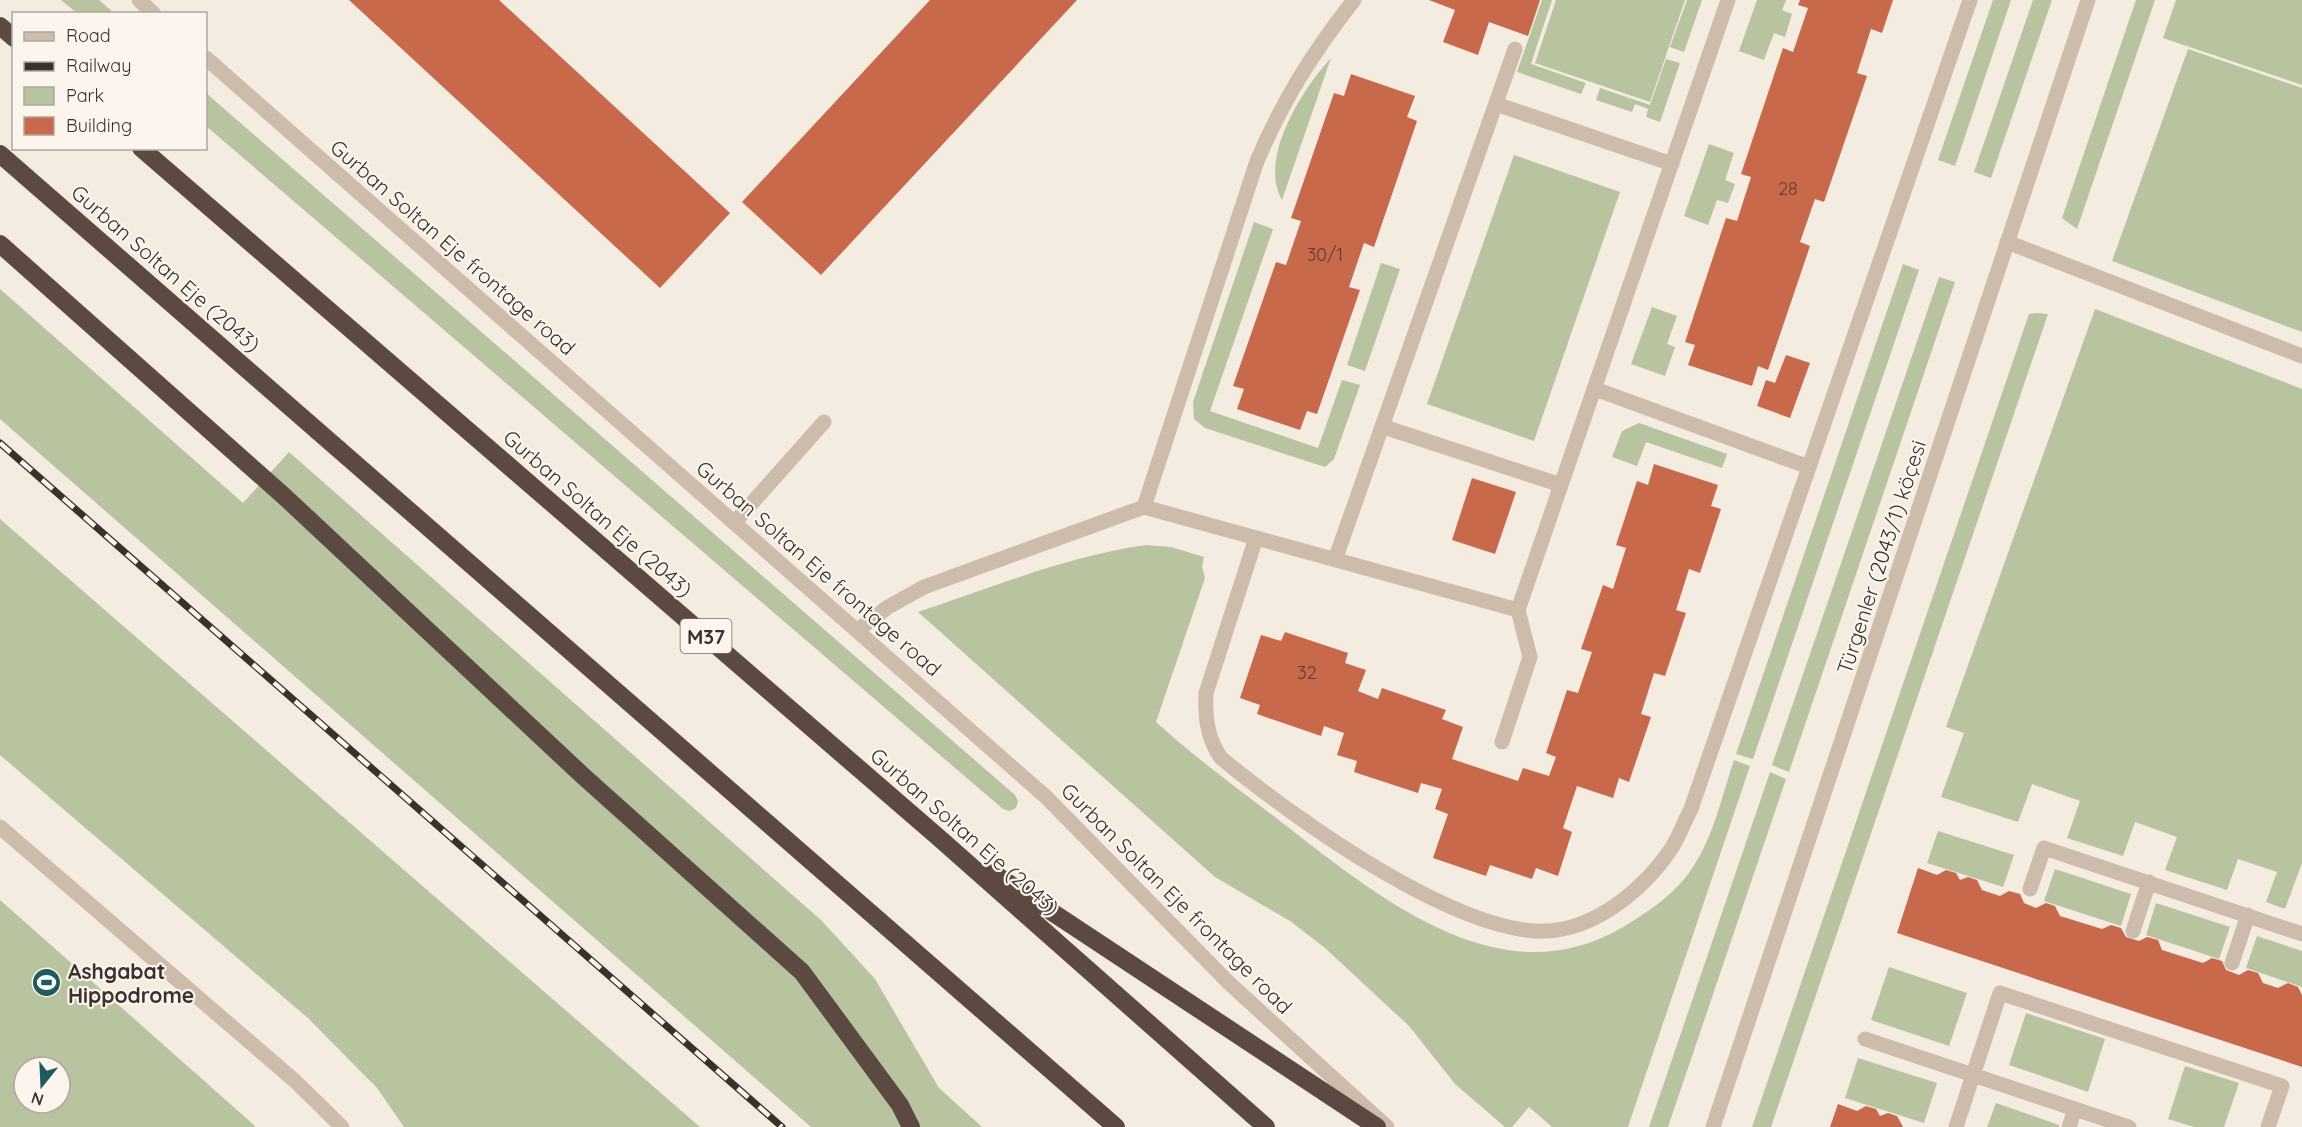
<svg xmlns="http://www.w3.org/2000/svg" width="2302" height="1127" viewBox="0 0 2302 1127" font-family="Quicksand,sans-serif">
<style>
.green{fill:#b8c4a0;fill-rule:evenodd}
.building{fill:#c8694b}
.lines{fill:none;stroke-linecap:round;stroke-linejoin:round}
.lane{stroke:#cdbbac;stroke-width:15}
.street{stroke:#cdbbac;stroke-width:15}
.highway{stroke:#5c4a42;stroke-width:18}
.rail-casing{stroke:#3b302b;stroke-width:7}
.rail{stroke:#fbf5ee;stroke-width:4.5;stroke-dasharray:14;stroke-linecap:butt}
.labels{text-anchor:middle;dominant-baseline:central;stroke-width:4.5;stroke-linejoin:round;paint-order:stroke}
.number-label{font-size:18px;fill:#5e3e33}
.shield{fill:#fbf5ee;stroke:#756b66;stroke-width:1.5}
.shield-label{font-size:20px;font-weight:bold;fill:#3b302b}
.street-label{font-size:21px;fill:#3b302b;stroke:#fbf5ee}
.poi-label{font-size:21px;font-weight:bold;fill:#3b302b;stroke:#fbf5ee;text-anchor:start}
</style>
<rect width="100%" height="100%" fill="#f4ebe1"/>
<!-- green -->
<path class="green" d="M 61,0 L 99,0 L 114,13 L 77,13 Z
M 1542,0 L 1552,0 L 1531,64 L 1586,83 L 1581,94 L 1517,72 Z
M 1556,0 L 1685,0 L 1650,102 L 1535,63 Z
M 1687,0 L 1702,0 L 1684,52 L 1670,47 Z
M 1757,0 L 1786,0 L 1782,10 L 1792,14 L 1785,37 L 1774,33 L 1764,60 L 1739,51 Z
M 1993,0 L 2011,0 L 1955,166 L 1938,160 Z
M 2033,0 L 2052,0 L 1991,178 L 1974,172 Z
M 2136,0 L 2155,0 L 2077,229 L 2062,218 Z
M 2176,0 L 2302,0 L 2302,85 L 2163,38 Z
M 2188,49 L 2302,88 L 2302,332 L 2112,261 Z
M 1331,58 L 1282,200 C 1258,159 1302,89 1331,58 Z
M 1666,59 L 1680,63 L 1660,122 L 1646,117 L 1648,109 L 1635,104 L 1632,112 L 1596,100 L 1600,88 L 1650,105 Z
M 206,93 L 1015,795 L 1018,801 L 1016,808 L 1010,811 L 1003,809 L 206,126 Z
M 1709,144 L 1734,153 L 1725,180 L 1735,184 L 1728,203 L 1717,200 L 1708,225 L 1684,216 Z
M 1514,155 L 1620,192 L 1534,441 L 1427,404 Z
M 1254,222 L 1273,229 L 1210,411 L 1318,448 L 1342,380 L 1360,385 L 1334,459 L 1325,467 L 1205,428 L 1194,419 L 1193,402 Z
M 1381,263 L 1400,269 L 1365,371 L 1347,365 Z
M 1903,264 L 1919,270 L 1753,759 L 1736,754 Z
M 1939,277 L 1955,282 L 1789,772 L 1772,765 Z
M 0,289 L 243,503 L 289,452 L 822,921 L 875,979 L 939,1088 L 982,1127 L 811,1127 L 0,419 Z
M 1652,307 L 1677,316 L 1667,344 L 1675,347 L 1665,376 L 1631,364 Z
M 2095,309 L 2302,389 L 2302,863 L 2285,909 L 2266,902 L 2277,872 L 2238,859 L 2227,890 L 2165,870 L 2177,837 L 2135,822 L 2123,856 L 2067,838 L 2080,801 L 2032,784 L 2018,822 L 1941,797 L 1964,733 L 1946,727 Z
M 2036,313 L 2048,314 L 1771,1127 L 1752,1127 L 2029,314 Z
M 1639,423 L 1727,454 L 1722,468 L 1646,442 L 1637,466 L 1612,457 L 1622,431 Z
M 0,519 L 700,1127 L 404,1127 L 377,1088 L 309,1019 L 0,755 Z
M 1146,545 L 1171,547 L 1204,557 L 1202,567 L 1205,578 L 1156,722 C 1195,758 1239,789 1280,821 C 1375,894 1499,1001 1623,927 C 1645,914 1670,897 1686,877 C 1712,844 1721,799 1734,760 L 1750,766 L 1628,1127 L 1552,1127 L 1529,1107 L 1512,1127 L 1505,1127 L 1455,1084 L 1409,1026 L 1325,948 L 1290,921 L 1215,877 L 918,612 C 993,587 1068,556 1146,545 Z
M 1770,772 L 1786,779 L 1668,1127 L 1649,1127 Z
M 1938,831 L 2014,855 L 2003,887 L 1927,863 Z
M 2055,869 L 2131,894 L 2121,926 L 2044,901 Z
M 0,900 L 254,1125 L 255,1127 L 0,1127 ZM 24,1067 L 60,1067 L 60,1103 L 24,1103 Z
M 2156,903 L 2230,927 L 2219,959 L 2146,935 Z
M 2257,936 L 2302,951 L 2302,987 L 2246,968 Z
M 1889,967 L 1967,993 L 1949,1046 L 1871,1020 Z
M 2026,1013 L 2105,1039 L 2088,1092 L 2009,1065 Z
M 1858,1058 L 1937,1083 L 1924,1123 L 1845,1098 Z
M 2185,1066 L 2239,1083 L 2224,1127 L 2194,1127 L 2168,1119 Z
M 1996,1103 L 2059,1125 L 2059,1127 L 1987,1127 Z"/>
<!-- building -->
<path class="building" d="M 349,0 L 499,0 L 730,213 L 660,288 Z
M 930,0 L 1077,0 L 821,275 L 742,202 Z
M 1429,0 L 1540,0 L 1528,36 L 1489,22 L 1478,55 L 1443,42 L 1455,10 Z
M 1800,0 L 1893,0 L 1882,33 L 1871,29 L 1857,73 L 1867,76 L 1824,202 L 1815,199 L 1800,242 L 1810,246 L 1768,370 L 1758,366 L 1752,386 L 1688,365 L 1695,345 L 1685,342 L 1726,218 L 1737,221 L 1751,177 L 1741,174 L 1783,48 L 1793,52 L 1808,8 L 1798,5 Z
M 1351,74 L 1415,96 L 1407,117 L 1417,121 L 1374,247 L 1364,243 L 1349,287 L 1360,290 L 1317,414 L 1307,411 L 1300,430 L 1237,409 L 1244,389 L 1233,386 L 1276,262 L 1286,265 L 1301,221 L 1291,218 L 1334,93 L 1344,96 Z
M 1786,355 L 1810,363 L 1790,418 L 1757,406 L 1766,380 L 1775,383 Z
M 1654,464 L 1718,485 L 1711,506 L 1721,509 L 1700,573 L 1689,569 L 1676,610 L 1686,613 L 1665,676 L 1654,673 L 1641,714 L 1651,717 L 1629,782 L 1619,778 L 1613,798 L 1577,786 L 1563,828 L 1572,832 L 1558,876 L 1536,868 L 1532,879 L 1490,865 L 1486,876 L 1433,858 L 1448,814 L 1435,809 L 1442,789 L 1421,783 L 1418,793 L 1354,772 L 1357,761 L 1337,755 L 1344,733 L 1324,726 L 1321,736 L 1257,714 L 1260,705 L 1240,698 L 1261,635 L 1281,641 L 1285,632 L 1348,653 L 1345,663 L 1366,670 L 1358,691 L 1378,699 L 1382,688 L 1446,710 L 1442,719 L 1463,727 L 1452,759 L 1518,781 L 1523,768 L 1549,776 L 1556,757 L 1546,753 L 1567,690 L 1578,693 L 1592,652 L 1581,649 L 1603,585 L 1613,589 L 1626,548 L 1616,545 L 1637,481 L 1648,485 Z
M 1472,478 L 1516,492 L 1495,554 L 1452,540 Z
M 1918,868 L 1937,875 L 1946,870 L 1956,873 L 1960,880 L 1968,877 L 1977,880 L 1982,890 L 2000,896 L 2009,891 L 2020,894 L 2024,903 L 2036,908 L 2046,903 L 2055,906 L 2060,916 L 2102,929 L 2111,925 L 2121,928 L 2126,937 L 2139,941 L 2147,937 L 2158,940 L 2162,950 L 2203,963 L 2212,958 L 2222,961 L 2226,970 L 2239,975 L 2248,970 L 2258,973 L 2263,983 L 2278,988 L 2288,983 L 2298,987 L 2302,995 L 2302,1067 L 1897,933 Z
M 1838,1104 L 1857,1111 L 1866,1106 L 1876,1109 L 1880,1116 L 1888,1113 L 1897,1116 L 1903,1127 L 1830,1127 Z"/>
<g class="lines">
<!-- lane -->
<path class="lane" d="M 1496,104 L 1672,164
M 2007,242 L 2302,356
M 1595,389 L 1809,467 L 1970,0
M 1384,427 L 1561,485
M 1144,507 L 1257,161 C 1283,100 1313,52 1354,0
M 735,522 L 824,422
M 1256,538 L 1206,693 C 1205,717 1207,738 1221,758 C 1289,814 1474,950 1563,929 C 1606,920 1647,885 1671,849 C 1679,837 1684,822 1691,809 L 1809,467
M 1335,560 L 1515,49
M 858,630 L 888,607 L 924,587 L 1144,507 L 1518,610 L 1728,0
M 1502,742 L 1530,657 L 1518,610
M 2030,889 L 2044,848 L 2302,934
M 2133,931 L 2149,882
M 2232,963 L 2248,915
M 1865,1039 L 2129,1127
M 1956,1127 L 2000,993 L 2282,1086 L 2268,1127
M 2069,1127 L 2075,1109"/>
<!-- street -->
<path class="street" d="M 139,0 L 154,14
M 206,58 L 1046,797 L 1229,983 L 1387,1127
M 0,827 L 295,1081 L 342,1127
M 1713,1127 L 2088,0"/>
<!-- highway -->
<path class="highway" d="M 0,26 L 14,38
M 141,148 L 938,837 L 1266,1127
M 0,154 L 1116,1127
M 0,244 L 286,498 L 582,775 L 802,972 L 900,1105 L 911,1127
M 993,873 L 1377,1127"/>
<defs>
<path id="rail" d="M 0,443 L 782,1127"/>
</defs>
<!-- rail casing -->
<use href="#rail" class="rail-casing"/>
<!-- rail -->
<use href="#rail" class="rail"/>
</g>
<!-- icons -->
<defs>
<symbol id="stadium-disc" viewBox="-11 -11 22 22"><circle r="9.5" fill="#1f5a5e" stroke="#fbf5ee"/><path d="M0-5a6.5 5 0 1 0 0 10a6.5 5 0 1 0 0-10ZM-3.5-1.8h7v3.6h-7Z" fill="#fff"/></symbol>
</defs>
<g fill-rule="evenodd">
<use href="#stadium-disc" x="30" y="966" width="33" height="33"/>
</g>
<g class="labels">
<!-- number labels -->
<g class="number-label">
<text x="1788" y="188">28</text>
<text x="1325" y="254">30/1</text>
<text x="1307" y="672">32</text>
</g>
<!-- shield labels -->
<rect class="shield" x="680.5" y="619" width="51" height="34" rx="4.5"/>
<g class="shield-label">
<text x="706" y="636">M37</text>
</g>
<!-- street labels -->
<g class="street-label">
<text transform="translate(453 247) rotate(41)">Gurban Soltan Eje frontage road</text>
<text transform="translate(166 268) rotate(41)">Gurban Soltan Eje (2043)</text>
<text transform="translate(598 513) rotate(41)">Gurban Soltan Eje (2043)</text>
<text transform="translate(1881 557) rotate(-72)">Türgenler (2043/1) köçesi</text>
<text transform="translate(819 568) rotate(41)">Gurban Soltan Eje frontage road</text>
<text transform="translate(965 831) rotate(41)">Gurban Soltan Eje (2043)</text>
<text transform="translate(1177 898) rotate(45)">Gurban Soltan Eje frontage road</text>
</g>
<!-- poi labels -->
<g class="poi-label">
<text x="68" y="971">Ashgabat<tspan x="68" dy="24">Hippodrome</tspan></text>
</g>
</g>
<!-- legend -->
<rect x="12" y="12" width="195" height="138" fill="#fbf5ee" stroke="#aea6a0" stroke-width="1.5"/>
<rect x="24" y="32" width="30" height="9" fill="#cdbbac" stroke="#aea6a0" stroke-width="1.5"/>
<text x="66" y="42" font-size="18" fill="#3b302b">Road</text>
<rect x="24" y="62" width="30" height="9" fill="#3b302b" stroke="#aea6a0" stroke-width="1.5"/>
<text x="66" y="72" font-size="18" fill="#3b302b">Railway</text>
<rect x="24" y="87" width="30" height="18" fill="#b8c4a0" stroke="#aea6a0" stroke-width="1.5"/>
<text x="66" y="102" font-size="18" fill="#3b302b">Park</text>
<rect x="24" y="117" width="30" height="18" fill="#c8694b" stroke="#aea6a0" stroke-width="1.5"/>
<text x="66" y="132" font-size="18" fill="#3b302b">Building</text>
<!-- north arrow -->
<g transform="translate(42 1085) rotate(198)"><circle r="28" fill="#fbf5ee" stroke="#aea6a0" stroke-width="1.5"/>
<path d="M0-4.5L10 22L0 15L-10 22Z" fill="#1f5a5e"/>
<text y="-9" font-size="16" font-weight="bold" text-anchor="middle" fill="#3b302b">N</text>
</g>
</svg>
